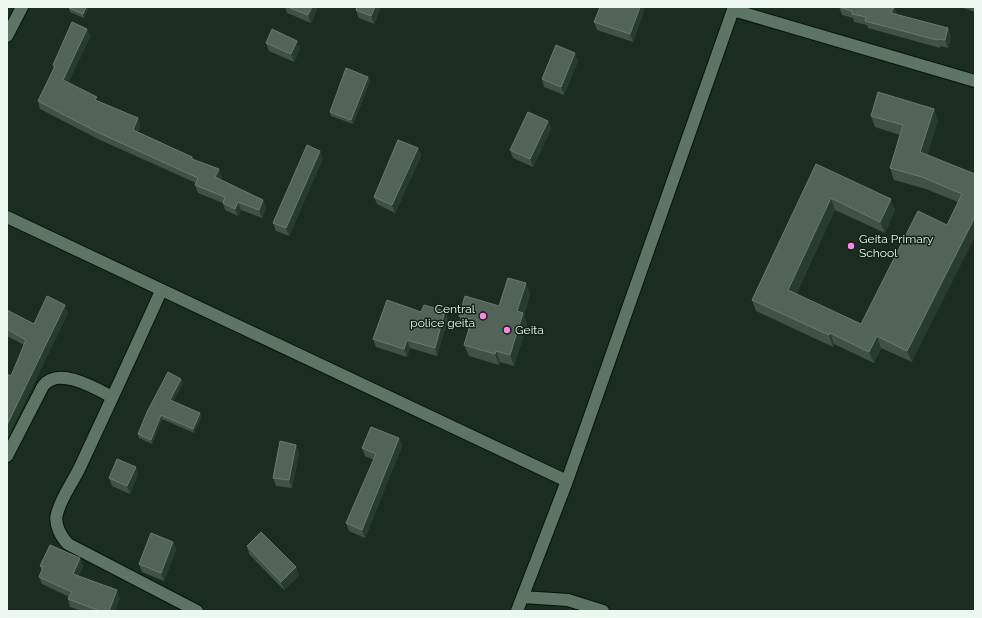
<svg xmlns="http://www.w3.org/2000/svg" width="982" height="618" viewBox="0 0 982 618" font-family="Raleway,sans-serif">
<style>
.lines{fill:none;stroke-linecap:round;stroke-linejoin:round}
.minor-casing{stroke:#04150a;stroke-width:14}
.minor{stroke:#5e7464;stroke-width:12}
.wall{fill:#3f5245}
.shaded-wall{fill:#283c2e}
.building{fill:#526457;stroke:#6a7b6f}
.poi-dot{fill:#fc86e4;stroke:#102317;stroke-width:1.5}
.labels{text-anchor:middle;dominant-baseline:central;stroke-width:3;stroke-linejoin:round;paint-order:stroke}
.poi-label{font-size:12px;fill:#ecf8ef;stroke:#102317;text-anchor:start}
</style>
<rect width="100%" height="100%" fill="#1a2d20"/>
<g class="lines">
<defs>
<path id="minor" d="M 733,10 L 975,81
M 7,36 L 22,7
M 7,217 L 567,481
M 161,291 C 135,349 108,407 81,465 C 74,481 61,497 57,514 C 54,524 61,537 68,544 L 197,611
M 7,456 L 43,386 C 58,366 95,388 112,397
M 523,597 L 568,600 L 603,611
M 517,611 L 567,481 L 734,7"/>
</defs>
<!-- minor casing -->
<use href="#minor" class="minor-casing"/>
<!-- minor -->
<use href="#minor" class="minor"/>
</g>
<!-- wall -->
<path class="wall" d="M 89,7 L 84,18 L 70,12 L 69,8 Z
M 285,7 L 316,7 L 317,9 L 311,23 L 287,13 Z
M 357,7 L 381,7 L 374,24 L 359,18 L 356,10 Z
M 839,7 L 894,7 L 897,14 L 951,36 L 948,48 L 940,46 L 940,48 L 868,28 L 867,25 L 854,22 L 853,18 L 842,15 Z
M 960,7 L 975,7 L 975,12 Z
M 644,10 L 633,42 L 597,30 L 594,22 Z
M 87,29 L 90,37 L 68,83 L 98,101 L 138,118 L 140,126 L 138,132 L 192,157 L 193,159 L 222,177 L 220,180 L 263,200 L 266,208 L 262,218 L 241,210 L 238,216 L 225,210 L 223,203 L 198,193 L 195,185 L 196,183 L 98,139 L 40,109 L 38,101 L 54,69 L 53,65 Z
M 297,41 L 300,49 L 294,62 L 269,51 L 266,43 Z
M 578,61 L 564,95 L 544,87 L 542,79 Z
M 368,77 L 370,81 L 353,124 L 331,116 L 330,112 Z
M 871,116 L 938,120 L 927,155 L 975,174 L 912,362 L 881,348 L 874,363 L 834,344 L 833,347 L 756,311 L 752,300 L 816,164 L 895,210 L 885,233 L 835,210 L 796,294 L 861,324 L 947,225 L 958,202 L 926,189 L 894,180 L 890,168 L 900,135 L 875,127 Z
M 548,121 L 551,129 L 533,167 L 513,158 L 510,150 Z
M 418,148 L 421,156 L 395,213 L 377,204 L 374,197 Z
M 323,158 L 289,236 L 276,231 L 273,223 Z
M 526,283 L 530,294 L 524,315 L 527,324 L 514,366 L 500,362 L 499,365 L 469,356 L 464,345 L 469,329 L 464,327 L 459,316 L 499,306 Z
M 7,310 L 34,324 L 68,313 L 7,439 L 7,374 L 11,376 L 24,345 L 7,336 Z
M 421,312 L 448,319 L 437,356 L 410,348 L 407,357 L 376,347 L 373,339 Z
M 183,383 L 173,401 L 200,413 L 201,417 L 194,433 L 162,419 L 152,444 L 139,438 L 138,434 Z
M 399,438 L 402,446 L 365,538 L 349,531 L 346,523 L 374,460 L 365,456 L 362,448 Z
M 296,445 L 299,453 L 292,488 L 276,486 L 273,478 Z
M 138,474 L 130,494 L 112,486 L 109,478 Z
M 173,542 L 176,550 L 164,581 L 142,572 L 139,564 Z
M 247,546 L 296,567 L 299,575 L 284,590 L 249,554 Z
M 80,558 L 83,566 L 78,576 L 120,598 L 115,611 L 82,611 L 70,607 L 68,599 L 69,597 L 42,584 L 39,577 L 42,571 L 40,566 Z"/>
<!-- shaded-wall -->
<path class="shaded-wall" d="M 86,7 L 89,7 L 84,18 L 83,14 Z
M 312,7 L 316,7 L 317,9 L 311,23 L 308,15 Z
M 375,7 L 381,7 L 374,24 L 371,16 Z
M 640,7 L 643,7 L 644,10 L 633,42 L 630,34 Z
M 894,7 L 897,14 L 891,13 Z
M 948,28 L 951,36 L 948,48 L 945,40 Z
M 87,29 L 90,37 L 66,88 L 63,80 Z
M 297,41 L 300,49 L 294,62 L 291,54 Z
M 575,53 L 578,61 L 564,95 L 561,87 Z
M 368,77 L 370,81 L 353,124 L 351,120 Z
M 934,109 L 938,120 L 925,164 L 920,152 Z
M 138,118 L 140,126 L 136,137 L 133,130 Z
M 548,121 L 551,129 L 533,167 L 530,159 Z
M 418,148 L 421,156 L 395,213 L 392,205 Z
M 320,151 L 323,158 L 289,236 L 286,228 Z
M 219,169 L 222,177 L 218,185 L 215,177 Z
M 831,198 L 835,210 L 792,302 L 788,290 Z
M 891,199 L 895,210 L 885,233 L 880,222 Z
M 263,200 L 266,208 L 262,218 L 259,210 Z
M 238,202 L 241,210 L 238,216 L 235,209 Z
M 975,217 L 975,237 L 912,362 L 907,351 Z
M 526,283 L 530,294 L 524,315 L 527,324 L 514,366 L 510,355 L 517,311 Z
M 65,305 L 68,313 L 7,439 L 7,425 Z
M 445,311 L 448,319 L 437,356 L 435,348 Z
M 830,333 L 834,344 L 833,347 L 829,335 Z
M 877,336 L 881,348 L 874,363 L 869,352 Z
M 407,340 L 410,348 L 407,357 L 404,349 Z
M 496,351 L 500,362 L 499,365 L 495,354 Z
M 181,379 L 183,383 L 172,404 L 170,400 Z
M 200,413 L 201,417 L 194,433 L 193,429 Z
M 161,415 L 162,419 L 152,444 L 151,440 Z
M 399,438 L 402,446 L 365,538 L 362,530 Z
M 296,445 L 299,453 L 292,488 L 289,480 Z
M 136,467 L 138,474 L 130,494 L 127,486 Z
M 173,542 L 176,550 L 164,581 L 161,573 Z
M 80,558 L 83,566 L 75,582 L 73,574 Z
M 296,567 L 299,575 L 284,590 L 281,582 Z
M 117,590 L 120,598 L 115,611 L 109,611 Z"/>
<!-- building -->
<path class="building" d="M 69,7 L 86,7 L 83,14 L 69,8 Z
M 288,7 L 312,7 L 308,15 Z
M 357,7 L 375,7 L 371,16 L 356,10 Z
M 600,7 L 640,7 L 630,34 L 594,22 Z
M 839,7 L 894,7 L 891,13 L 948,28 L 945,40 L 937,39 L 937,40 L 865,21 L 866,17 L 852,14 L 852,11 Z
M 72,22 L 87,29 L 63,80 L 97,97 L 95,100 L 138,118 L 133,130 L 192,157 L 192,159 L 219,169 L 215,177 L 263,200 L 259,210 L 238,202 L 235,209 L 223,203 L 225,197 L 195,185 L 198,178 L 95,131 L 38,101 L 55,66 L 53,65 Z
M 272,29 L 297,41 L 291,54 L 266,43 Z
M 556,45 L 575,53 L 561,87 L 542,79 Z
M 346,68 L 368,77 L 351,120 L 330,112 Z
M 878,92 L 934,109 L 920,152 L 975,174 L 975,217 L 907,351 L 877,336 L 869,352 L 830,333 L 829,335 L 752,300 L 816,164 L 891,199 L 880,222 L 831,198 L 788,290 L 861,324 L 918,211 L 947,225 L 962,194 L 922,177 L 890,168 L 903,125 L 871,116 Z
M 528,112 L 548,121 L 530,159 L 510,150 Z
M 398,140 L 418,148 L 392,205 L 374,197 Z
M 307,145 L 320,151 L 286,228 L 273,223 Z
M 508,278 L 526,283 L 517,311 L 523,313 L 510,355 L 496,351 L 495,354 L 464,345 L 472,319 L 459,316 L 465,296 L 499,306 Z
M 47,296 L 65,305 L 7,425 L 7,374 L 11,376 L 26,340 L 7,329 L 7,310 L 34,324 Z
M 387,300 L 421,312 L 424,305 L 445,311 L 435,348 L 407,340 L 404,349 L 373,339 Z
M 168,372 L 181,379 L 170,400 L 200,413 L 193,429 L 161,415 L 151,440 L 138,434 L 147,412 Z
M 371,427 L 399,438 L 362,530 L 346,523 L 376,454 L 362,448 Z
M 280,441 L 296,445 L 289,480 L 273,478 Z
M 117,459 L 136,467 L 127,486 L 109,478 Z
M 261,532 L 296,567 L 281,582 L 247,546 Z
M 151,533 L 173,542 L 161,573 L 139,564 Z
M 50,545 L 80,558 L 73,574 L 117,590 L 109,611 L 100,611 L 68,599 L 72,592 L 39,577 L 43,567 L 40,566 Z"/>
<!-- markers -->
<g class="poi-dot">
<circle cx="851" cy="246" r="4"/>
<circle cx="483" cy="316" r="4"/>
<circle cx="507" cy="330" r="4"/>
</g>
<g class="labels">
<!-- poi labels -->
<g class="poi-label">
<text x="859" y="239">Geita Primary<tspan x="859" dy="14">School</tspan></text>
<text x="475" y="309" text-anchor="end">Central<tspan x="475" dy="14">police geita</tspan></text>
<text x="515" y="330">Geita</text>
</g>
</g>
<!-- border -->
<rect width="982" height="618" fill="none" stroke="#ecf8ef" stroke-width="16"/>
</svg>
